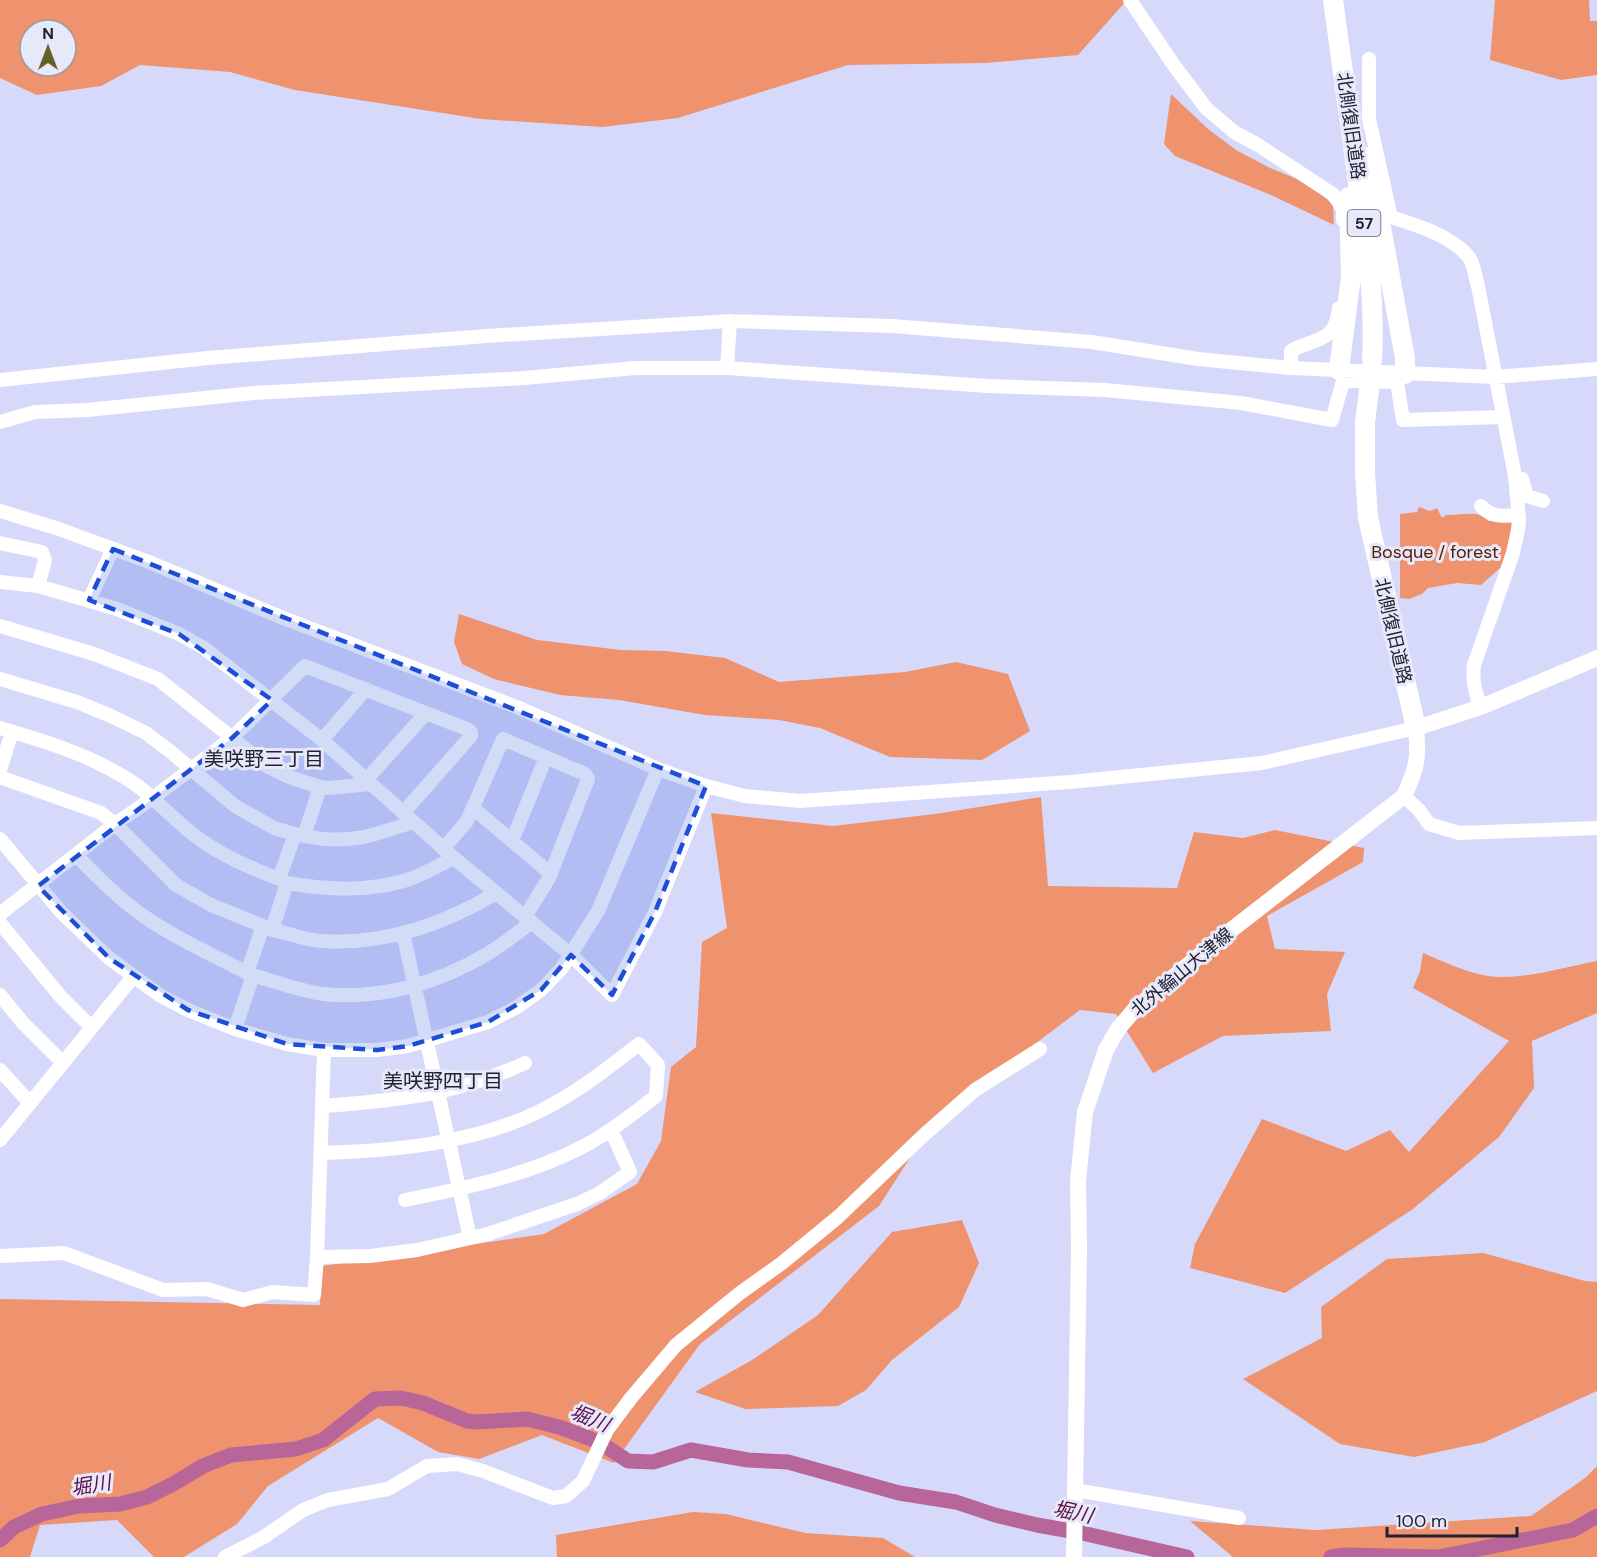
<svg xmlns="http://www.w3.org/2000/svg" width="1597" height="1557" viewBox="0 0 1597 1557" font-family="'DM Sans','Noto Sans JP',sans-serif">
<style>
.green{fill:#ef926e;fill-rule:evenodd}
.lines{fill:none;stroke-linecap:round;stroke-linejoin:round}
.river{stroke:#b8659a;stroke-width:15}
.minor{stroke:#fff;stroke-width:14}
.major{stroke:#fff;stroke-width:16}
.highway{stroke:#fff;stroke-width:20}
.marked{fill:#1d4ed8;fill-opacity:0.2;stroke:#1d4ed8;stroke-width:4.5;stroke-dasharray:12 8;stroke-linejoin:round}
.labels{text-anchor:middle;dominant-baseline:central;stroke-width:6;stroke-linejoin:round;paint-order:stroke}
.shield{fill:#e7e8f9;stroke:#5c5d6d;stroke-width:1.5}
.shield-label{font-size:16px;font-weight:bold;fill:#212131}
.street-label{font-size:18px;fill:#212131;stroke:#e7e8f9}
.park-label{font-size:18px;fill:#571c01;stroke:#e7e8f9}
.neighbourhood-label{font-size:20px;fill:#212131;stroke:#e7e8f9}
.water-label{font-size:20px;font-style:italic;fill:#5c0e46;stroke:#e7e8f9}
</style>
<rect width="100%" height="100%" fill="#d7d9fb"/>
<!-- green -->
<path class="green" d="M 0,0 L 1127,0 L 1078,55 L 985,63 L 848,65 L 678,118 L 602,127 L 481,119 L 295,90 L 230,72 L 140,65 L 101,86 L 37,95 L 0,78 ZM 30,30 L 66,30 L 66,66 L 30,66 Z
M 1495,0 L 1589,0 L 1590,21 L 1597,21 L 1597,75 L 1561,80 L 1490,60 Z
M 1171,94 L 1208,129 L 1236,150 L 1270,168 L 1312,185 L 1333,205 L 1334,225 L 1271,195 L 1175,156 L 1164,144 Z
M 1419,507 L 1430,511 L 1437,508 L 1442,518 L 1446,515 C 1461,516 1478,509 1488,521 L 1507,521 L 1520,510 L 1508,561 L 1481,585 L 1457,583 L 1428,588 L 1422,594 L 1409,599 L 1400,598 L 1400,514 L 1417,512 Z
M 459,614 L 537,640 L 621,650 L 665,651 L 725,658 L 779,682 L 905,672 L 956,662 L 1008,674 L 1030,731 L 982,760 L 890,757 L 820,728 L 779,720 L 705,715 L 619,700 L 560,695 L 494,679 L 462,664 L 454,642 Z
M 1041,797 L 1048,886 L 1177,888 L 1194,832 L 1243,838 L 1275,830 L 1364,848 L 1363,862 L 1267,916 L 1275,949 L 1345,952 L 1327,994 L 1331,1031 L 1223,1036 L 1153,1073 L 1116,1014 L 1080,1010 L 935,1119 L 879,1206 L 700,1344 L 614,1463 L 542,1435 L 479,1459 L 438,1452 L 378,1418 L 268,1486 L 237,1524 L 184,1557 L 154,1557 L 117,1520 L 40,1525 L 30,1557 L 0,1557 L 0,1299 L 320,1305 L 322,1266 L 544,1234 L 637,1184 L 661,1141 L 671,1067 L 696,1047 L 702,942 L 727,928 L 711,813 L 833,826 L 935,814 Z
M 1423,953 C 1445,962 1477,978 1502,977 C 1533,977 1566,967 1597,961 L 1597,1013 L 1532,1041 L 1534,1088 L 1499,1137 L 1413,1209 L 1285,1293 L 1190,1268 L 1195,1244 L 1262,1119 L 1346,1151 L 1390,1130 L 1409,1152 L 1509,1041 L 1413,988 L 1420,971 Z
M 962,1220 L 979,1263 L 959,1307 L 892,1360 L 866,1390 L 838,1406 L 745,1409 L 695,1392 L 752,1360 L 818,1315 L 892,1232 Z
M 1483,1253 L 1585,1281 L 1597,1282 L 1597,1391 L 1485,1442 L 1414,1457 L 1340,1444 L 1243,1379 L 1322,1338 L 1321,1307 L 1387,1259 Z
M 1597,1466 L 1597,1557 L 1233,1557 L 1190,1521 L 1316,1530 L 1531,1516 L 1585,1478 Z
M 693,1512 L 726,1514 L 805,1533 L 883,1538 L 915,1557 L 557,1557 L 556,1535 Z"/>
<g class="lines">
<!-- river -->
<path class="river" d="M 0,1540 L 14,1527 L 42,1514 L 79,1506 L 120,1504 L 147,1497 L 173,1484 L 203,1466 L 231,1455 L 296,1449 L 323,1440 L 375,1399 L 401,1398 L 423,1403 L 467,1421 L 477,1422 L 527,1419 L 559,1427 L 599,1442 L 628,1461 L 653,1462 L 691,1450 L 748,1460 L 788,1462 L 899,1493 L 956,1502 L 995,1515 L 1037,1525 L 1082,1533 L 1187,1557
M 1331,1557 L 1345,1555 L 1438,1557 L 1573,1530 L 1597,1516"/>
<!-- minor -->
<path class="minor" d="M 1130,0 L 1173,64 L 1206,108 L 1234,132 L 1258,145 L 1334,195 L 1343,209 L 1343,220
M 1369,59 L 1369,119 L 1391,217 C 1416,225 1449,235 1467,255 C 1474,261 1475,277 1478,286 L 1515,476 L 1519,519 L 1518,530 L 1513,553 L 1474,665 C 1472,681 1475,692 1481,707
M 727,368 L 730,321
M 1291,368 L 1291,351 C 1316,337 1335,344 1339,308
M 0,380 L 208,358 L 486,336 L 730,321 L 892,326 L 1092,342 L 1198,359 L 1291,368 L 1495,377 L 1597,369
M 0,422 L 35,412 L 87,410 L 254,393 L 524,378 L 636,368 L 727,368 L 988,386 L 1105,390 L 1241,403 L 1332,420 L 1343,381 L 1397,382 L 1403,420 L 1503,417
M 1522,479 L 1527,496 L 1543,501
M 1481,506 C 1492,518 1503,516 1518,515
M 0,511 L 59,529 L 149,562 L 283,618 L 519,708 L 658,769 L 706,786 L 745,796 L 800,801 L 1070,782 L 1262,763 L 1416,728
M 0,543 L 42,552 L 45,560 L 38,586
M 0,582 L 38,586 L 117,609 L 179,634 L 204,648 L 322,740 L 454,858 L 571,955 L 612,995 L 655,912 L 706,786
M 89,600 L 113,549
M 0,626 L 94,654 L 158,679 L 270,768 L 289,777 L 320,787 L 328,788 L 370,784
M 0,679 L 77,702 L 111,716 L 146,733 L 171,752 L 235,806 L 274,828 L 295,834 L 279,879 C 248,867 220,855 194,835 C 173,819 156,799 135,784 C 94,756 47,742 0,728
M 322,740 L 366,689
M 0,770 L 12,732
M 0,777 L 101,813 L 115,824 L 176,885 L 211,905 L 263,926 L 247,973 C 211,954 175,938 142,915 C 118,898 97,877 77,856
M 366,780 L 426,713
M 320,787 L 304,836 C 347,845 373,836 413,822
M 1404,796 L 1419,810 L 1429,824 L 1459,833 L 1597,828
M 473,808 L 551,874
M 0,839 L 62,913 L 109,958 L 161,996 L 188,1010 L 235,1029 L 287,1044 L 324,1050 L 377,1050 L 408,1046 L 488,1022 L 517,1007 L 541,990 L 562,968 L 598,911 L 658,769
M 512,841 L 546,757
M 443,849 L 467,821 L 503,739 L 585,774 L 588,779 L 549,878 L 525,917
M 454,858 C 439,865 423,875 407,880 C 367,892 328,890 287,883 L 272,930 C 288,933 305,940 321,941 C 384,945 443,925 496,893
M 0,914 L 115,824 L 153,798 L 232,738 L 305,666 L 467,729 L 471,732 L 471,736 L 403,813
M 0,923 L 61,997 L 91,1027
M 403,933 L 470,1238
M 0,995 L 23,1023 L 63,1063
M 235,1029 L 253,975 C 276,982 300,991 324,994 C 380,1000 439,983 487,954 C 502,945 517,933 532,922
M 0,1070 L 30,1103
M 322,1106 C 395,1101 459,1094 525,1063
M 0,1140 L 133,977
M 320,1153 C 392,1151 470,1144 536,1113 C 574,1095 607,1069 639,1044 L 658,1065 L 656,1096 C 633,1114 610,1132 584,1146 C 529,1175 466,1188 405,1200
M 0,1256 L 64,1253 L 163,1290 L 207,1289 L 243,1300 L 273,1292 L 314,1295 L 317,1257 L 324,1050
M 317,1257 L 370,1256 L 417,1250 L 488,1234 L 577,1204 L 600,1193 L 630,1172 L 611,1130
M 1075,1490 L 1239,1518
M 225,1557 L 264,1537 L 303,1510 L 328,1500 L 388,1489 L 427,1466 L 457,1464 L 483,1471 L 553,1498 L 566,1496 L 583,1481 L 607,1430 L 631,1398 L 676,1345 L 740,1293 L 782,1263 L 838,1217 L 925,1134 L 975,1090 L 1040,1049"/>
<!-- major -->
<path class="major" d="M 1074,1557 L 1079,1248 L 1078,1181 L 1085,1112 L 1106,1050 L 1118,1029 L 1135,1009 L 1217,941 L 1404,796 C 1417,768 1419,758 1416,728 L 1481,707 L 1597,658"/>
<!-- highway -->
<path class="highway" d="M 1333,0 L 1369,262 C 1372,295 1374,327 1372,360
M 1368,157 L 1405,358 L 1405,374
M 1339,370 L 1351,276 L 1349,197
M 1369,391 L 1365,422 L 1365,472 L 1368,518 L 1416,728"/>
</g>
<!-- marked area -->
<path class="marked" d="M 113,549 L 706,786 L 655,912 L 612,995 L 571,955 L 541,990 L 488,1022 L 408,1046 L 377,1050 L 287,1044 L 188,1010 L 109,958 L 38,886 L 232,738 L 272,700 L 179,634 L 89,600 Z"/>
<g class="labels">
<!-- shield labels -->
<rect class="shield" x="1347.5" y="210" width="33" height="26" rx="4.5"/>
<g class="shield-label">
<text x="1364" y="223">57</text>
</g>
<!-- street labels -->
<g class="street-label">
<text transform="translate(1351 126) rotate(82)">北側復旧道路</text>
<text transform="translate(1393 631) rotate(77)">北側復旧道路</text>
<text transform="translate(1182 972) rotate(-40)">北外輪山大津線</text>
</g>
<!-- park labels -->
<g class="park-label">
<text x="1435" y="552">Bosque / forest</text>
</g>
<!-- neighbourhood labels -->
<g class="neighbourhood-label">
<text x="264" y="759">美咲野三丁目</text>
<text x="443" y="1081">美咲野四丁目</text>
</g>
<!-- water labels -->
<g class="water-label">
<text transform="translate(590 1418) rotate(22)">堀川</text>
<text transform="translate(91 1485) rotate(-9)">堀川</text>
<text transform="translate(1073 1512) rotate(12)">堀川</text>
</g>
</g>
<!-- north arrow -->
<g transform="translate(48 48)"><circle r="28" fill="#e7e8f9" stroke="#9898a9" stroke-width="1.5"/>
<path d="M0-4.5L10 22L0 15L-10 22Z" fill="#665f2c"/>
<text y="-9" font-size="16" font-weight="bold" text-anchor="middle" fill="#212131">N</text>
</g>
<!-- scale -->
<path d="M1387 1527v9h130v-9" fill="none" stroke="#212131" stroke-width="3"/>
<text x="1396" y="1527" font-size="18" fill="#212131" stroke="#e7e8f9" stroke-width="4.5" paint-order="stroke">100 m</text>
</svg>
